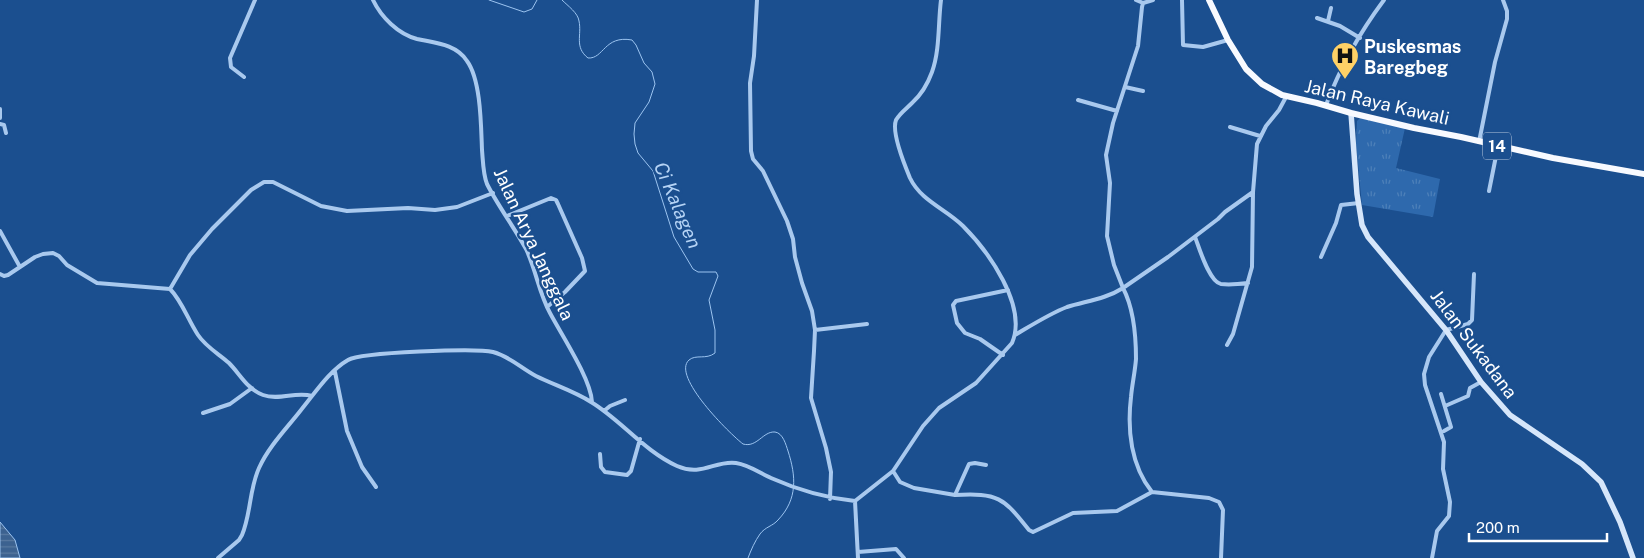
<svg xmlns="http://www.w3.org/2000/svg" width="1644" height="558" viewBox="0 0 1644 558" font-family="'Public Sans',sans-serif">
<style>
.grass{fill:url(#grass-tufts)}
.water{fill:url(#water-rules);stroke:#9cc4f0}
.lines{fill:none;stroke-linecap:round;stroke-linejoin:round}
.stream{stroke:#9cc4f0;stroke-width:1}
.minor{stroke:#a9c9ee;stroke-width:4}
.secondary{stroke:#d6e6fa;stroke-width:5.5}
.trunk{stroke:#f8faff;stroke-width:6}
.labels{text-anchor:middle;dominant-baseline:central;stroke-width:5;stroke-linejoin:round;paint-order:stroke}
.shield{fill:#1b4f8f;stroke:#bbcadd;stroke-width:1}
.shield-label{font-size:16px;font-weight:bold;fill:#fff}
.poi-label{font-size:18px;font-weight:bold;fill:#fff;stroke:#1b4f8f;text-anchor:start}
.street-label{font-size:18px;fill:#fff;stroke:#1b4f8f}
.water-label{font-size:19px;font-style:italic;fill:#b5d3f5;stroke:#1b4f8f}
</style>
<defs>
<pattern id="grass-tufts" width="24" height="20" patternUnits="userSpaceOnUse" patternTransform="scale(1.25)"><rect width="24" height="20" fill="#2e69ad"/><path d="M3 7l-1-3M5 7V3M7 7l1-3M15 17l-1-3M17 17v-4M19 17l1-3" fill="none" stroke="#4d80b9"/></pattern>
<pattern id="water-rules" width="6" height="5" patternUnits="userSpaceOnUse" patternTransform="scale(1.25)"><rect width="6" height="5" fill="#3c6290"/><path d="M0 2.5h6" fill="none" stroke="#597aa1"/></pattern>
</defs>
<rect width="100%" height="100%" fill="#1b4f8f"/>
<!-- grass -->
<path class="grass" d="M 1360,118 L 1405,128 L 1396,168 L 1440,179 L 1433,217 L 1362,205 L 1356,144 L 1357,121 Z"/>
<!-- water -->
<path class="water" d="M 0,522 L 15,540 L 20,558 L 0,558 Z"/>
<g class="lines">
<!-- stream -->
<path class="stream" d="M 489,0 L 524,12 L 532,9 L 537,0
M 562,0 C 568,6 578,13 579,21 C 582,35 574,47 588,58 C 604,59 604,35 632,40 L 636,45 L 644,63 L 652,72 L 655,84 L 649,102 L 635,123 L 634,134 L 635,144 L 638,153 L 653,171 L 674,237 L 693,269 L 698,272 L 716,272 L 718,276 L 709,300 L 715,330 L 715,353 C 706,360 696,354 689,360 C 671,376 730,434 743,444 C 757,448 763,431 775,432 C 783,433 786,445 788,451 C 796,476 798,499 778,520 C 773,526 765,527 760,534 C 755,541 751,550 748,558"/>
<!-- minor -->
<path class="minor" d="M 373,0 C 381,17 398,34 417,39 C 435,43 456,44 467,61 C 481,80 481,126 482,150 C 483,161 483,174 487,184 C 498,206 514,227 526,249 C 536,270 539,293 550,313 C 561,334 591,379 592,402
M 757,0 L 754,56 L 750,83 L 751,151 L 753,159 L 763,171 L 787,221 L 793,239 L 795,257 L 802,283 L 812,311 L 815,330 L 814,351 L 811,398 L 826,448 L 831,472 L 830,499
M 1136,0 L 1143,3
M 1153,0 L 1143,3 L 1142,7 L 1138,46 L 1113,123 L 1106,155 L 1110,183 L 1107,236 L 1114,265 L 1123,288 L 1168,257 L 1218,219 L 1225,212 L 1253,192
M 1182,0 L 1183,45 L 1203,47 L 1228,40
M 1317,18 L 1340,26 L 1360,38
M 1328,21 L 1331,8
M 244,77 L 231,67 L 230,58 L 255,0
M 1125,87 L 1143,91
M 1078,100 L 1117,111
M 1326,105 C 1340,68 1360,32 1384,0
M 0,109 L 0,118
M 0,124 L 4,125 L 6,133
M 1230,127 L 1260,136
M 1479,142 L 1495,62 L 1507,19 L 1507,11 L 1503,0
M 1489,191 L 1498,146
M 507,216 L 551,198 L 556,200 L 558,204 L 582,258 L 585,271 L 565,292 L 547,307
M 0,231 L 20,267
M 1195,237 C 1199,247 1209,282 1221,284 C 1229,285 1240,284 1248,283
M 1321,257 L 1336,223 L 1341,205 L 1359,203
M 0,274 L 4,276 L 8,275 L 35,257 L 43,254 L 53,253 L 59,256 L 67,265 L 97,283 L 170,289 C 182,301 188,320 198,335 C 206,347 219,354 229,363 C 240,374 247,389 263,395 C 279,401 296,391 312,396
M 170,289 L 190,255 L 212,229 L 251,190 L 264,182 L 273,182 L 321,206 L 347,211 L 408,208 L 435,210 L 457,207 L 493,193
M 815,330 L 867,324
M 1015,335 C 1032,325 1049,314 1067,307 C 1086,301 1106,299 1123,288 C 1134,309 1136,336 1136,359 C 1135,372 1132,385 1131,397 C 1127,430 1131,466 1152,492 L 1209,498 L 1219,502 L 1223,510 L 1221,558
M 1227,345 L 1233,334 L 1252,267 L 1253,192 L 1257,144 L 1266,126 L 1279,110 L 1286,97
M 1003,355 L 980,339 L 965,333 L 957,323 L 953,305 L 956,301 L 1008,290
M 335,372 L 347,431 L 362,467 L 376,487
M 1441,394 L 1451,427 L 1444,431
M 1445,406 L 1468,396 L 1470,388 L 1481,382
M 604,411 L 610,406 L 625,400
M 203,413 L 230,404 L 252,388
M 600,454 L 601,467 L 605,472 L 627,475 L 631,471 L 640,439
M 893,471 L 900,482 L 914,488 L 955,495 L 969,464 L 975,463 L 986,465
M 955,495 C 998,493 1003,497 1029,530 L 1033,532 L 1073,513 L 1117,511 L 1152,492
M 855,501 L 858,558
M 858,552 L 896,549 L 904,558
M 218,558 L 239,540 L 242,535 C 251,514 249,490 259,468 C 269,446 287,428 301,410 C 315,393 329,371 348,360 C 361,352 477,348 493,352 C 509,356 521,368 536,376 C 554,385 574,391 591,402 C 621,420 644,451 677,466 C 702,477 715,460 736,463 C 749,465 760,473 771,478 C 798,490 826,498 855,501 L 893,471 L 923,426 L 939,408 L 976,383 L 1012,343 C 1028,306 988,251 963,226 C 946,209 921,201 910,178 C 905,166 891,133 896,120 C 900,113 906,109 912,103 C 921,95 928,83 932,72 C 940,50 938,23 941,0
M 1432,558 L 1437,531 L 1449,516 L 1450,502 L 1443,469 L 1444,442 L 1425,385 L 1424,374 L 1429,357 L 1446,330 L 1468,324 L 1472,320 L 1474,274"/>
<!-- secondary -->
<path class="secondary" d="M 1351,113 L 1357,194 L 1362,225 L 1368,237 L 1446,330 L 1481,382 L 1510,415 L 1582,464 L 1601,482 L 1620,522 L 1633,558"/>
<!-- trunk -->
<path class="trunk" d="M 1209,0 L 1228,40 L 1246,69 L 1262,84 L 1282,95 L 1317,103 L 1351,113 L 1414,128 L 1461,137 L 1553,158 L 1644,174"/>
</g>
<!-- icons -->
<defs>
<symbol id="hospital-pin" viewBox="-11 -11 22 30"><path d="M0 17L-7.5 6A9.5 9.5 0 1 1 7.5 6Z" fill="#ffd166" stroke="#1b4f8f"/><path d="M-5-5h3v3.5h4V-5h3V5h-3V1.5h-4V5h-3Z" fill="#111"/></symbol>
</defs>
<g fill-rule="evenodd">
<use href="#hospital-pin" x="1329" y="40" width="32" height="43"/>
</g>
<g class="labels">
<!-- shield labels -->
<rect class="shield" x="1483" y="132.5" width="28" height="27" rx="4"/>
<g class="shield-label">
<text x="1497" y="146">14</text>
</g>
<!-- poi labels -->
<g class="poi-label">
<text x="1364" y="46">Puskesmas<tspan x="1364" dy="21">Baregbeg</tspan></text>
</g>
<!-- street labels -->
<g class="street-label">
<text transform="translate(1377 102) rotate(13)">Jalan Raya Kawali</text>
<text transform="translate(534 244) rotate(65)">Jalan Arya Janggala</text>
<text transform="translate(1474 344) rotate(53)">Jalan Sukadana</text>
</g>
<!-- water labels -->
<g class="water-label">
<text transform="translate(678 205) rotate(67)">Ci Kalagen</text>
</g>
</g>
<!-- scale -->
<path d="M1469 533v8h138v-8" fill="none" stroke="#ffffff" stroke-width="2.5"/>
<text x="1476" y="533" font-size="15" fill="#ffffff" stroke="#1b4f8f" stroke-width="4" paint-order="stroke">200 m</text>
</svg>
